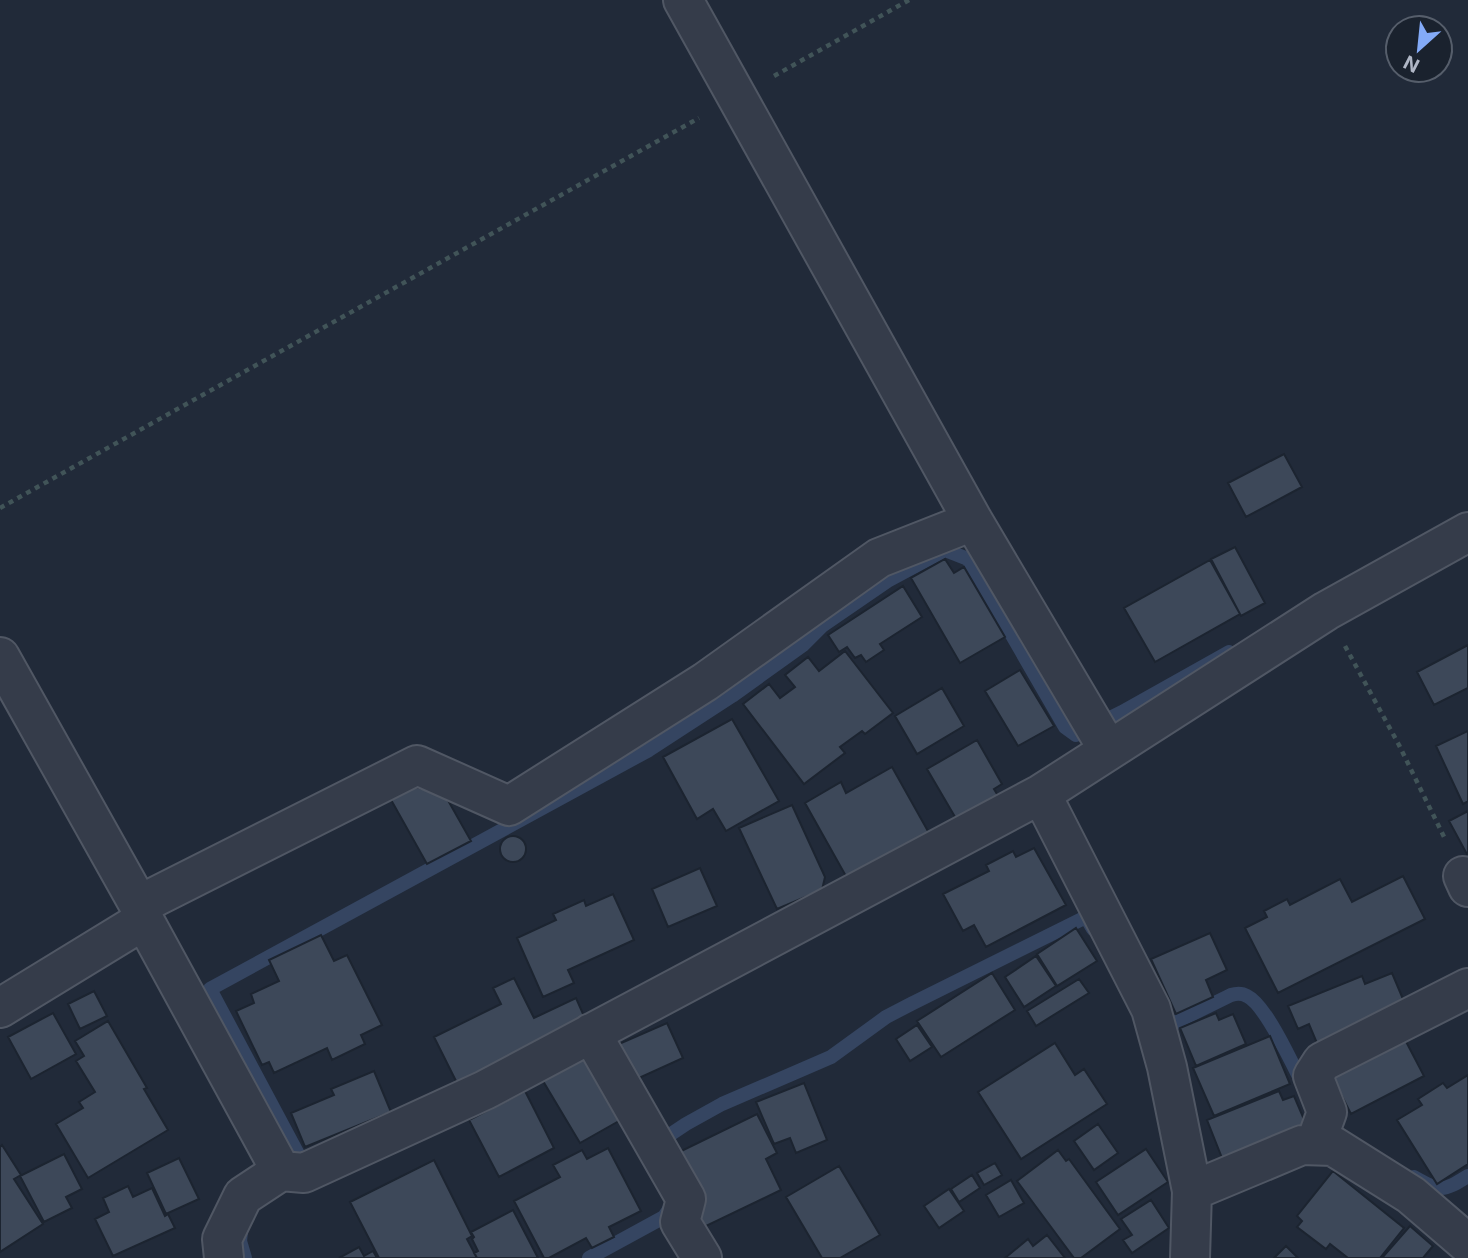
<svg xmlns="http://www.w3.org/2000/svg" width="1468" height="1258" viewBox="0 0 1468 1258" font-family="Inter,sans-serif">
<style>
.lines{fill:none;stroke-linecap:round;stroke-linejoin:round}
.stream{stroke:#354561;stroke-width:14}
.building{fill:#3d4859;stroke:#1c2430;stroke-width:2}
.minor-casing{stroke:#505764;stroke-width:42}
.path{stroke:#415458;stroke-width:4.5;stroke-dasharray:5 5;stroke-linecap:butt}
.minor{stroke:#353c4a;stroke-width:38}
</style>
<rect width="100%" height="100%" fill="#212a39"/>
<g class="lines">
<!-- stream -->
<path class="stream" d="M 1158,1028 L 1172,1024 L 1231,995 C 1237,993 1242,993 1247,996 C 1266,1005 1293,1065 1303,1085
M 656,1144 L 686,1124 L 722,1104 L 831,1057 L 886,1017 L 911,1004 L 1086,917 L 1093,929
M 297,1170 L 298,1154 L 210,989 L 649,750 L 732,696 L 803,645 L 822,626 L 889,580 L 945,550 L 968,559 L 1065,727 L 1076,735 L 1122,712 L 1229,652
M 1414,1177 C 1441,1192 1442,1192 1468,1176
M 241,1232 L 240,1241 L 245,1258
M 589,1258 L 664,1217 L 672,1205"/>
</g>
<!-- building -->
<path class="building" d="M 1284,454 L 1302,487 L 1246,517 L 1228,483 Z
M 1235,547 L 1265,603 L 1241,616 L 1211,559 Z
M 945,559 L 954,573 L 964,567 L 1005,637 L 960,663 L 911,578 Z
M 1210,560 L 1240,614 L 1155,662 L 1124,608 Z
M 903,586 L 922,617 L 880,644 L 884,650 L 866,662 L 861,655 L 855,658 L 847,647 L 839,652 L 828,635 Z
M 1468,645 L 1468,688 L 1434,705 L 1417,672 Z
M 845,651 L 893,713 L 865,734 L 862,731 L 840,747 L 845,753 L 804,784 L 743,704 L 769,684 L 780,698 L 795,687 L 785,675 L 808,657 L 819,671 Z
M 1020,670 L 1054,726 L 1018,746 L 985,691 Z
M 942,688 L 964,726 L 917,754 L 895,716 Z
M 732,719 L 779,801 L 726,831 L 713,809 L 697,819 L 663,757 Z
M 1468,731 L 1468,801 L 1463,804 L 1436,746 Z
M 977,740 L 1002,784 L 994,789 L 1000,799 L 958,822 L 927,769 Z
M 892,767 L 929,833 L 847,878 L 805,803 L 841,782 L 846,793 Z
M 416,787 L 445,795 L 471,841 L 427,864 L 390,798 Z
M 792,805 L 825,877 L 822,890 L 777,909 L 739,828 Z
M 1468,811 L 1468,856 L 1449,821 Z
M500 849a13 13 0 1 1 26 0a13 13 0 1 1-26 0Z
M 1034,848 L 1066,905 L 986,947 L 974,925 L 963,931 L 943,894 L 989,871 L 986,865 L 1013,851 L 1016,857 Z
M 700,868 L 717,906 L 668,927 L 652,889 Z
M 1403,876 L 1425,919 L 1278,993 L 1245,928 L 1267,917 L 1264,911 L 1287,899 L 1290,905 L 1340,879 L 1352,902 Z
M 613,894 L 634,940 L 568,970 L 574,983 L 543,997 L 517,938 L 556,920 L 553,914 L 584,900 L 586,906 Z
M 1076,928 L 1097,961 L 1057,986 L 1037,954 Z
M 1210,933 L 1227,970 L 1206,980 L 1213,997 L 1176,1014 L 1151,959 Z
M 321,935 L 334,961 L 347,955 L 382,1025 L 361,1035 L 365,1044 L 332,1060 L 327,1048 L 274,1073 L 269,1062 L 262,1065 L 236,1011 L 254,1003 L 251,994 L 279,981 L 269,960 Z
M 1036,956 L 1056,986 L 1024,1007 L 1005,977 Z
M 992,973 L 1015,1010 L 941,1057 L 917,1021 Z
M 1392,973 L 1408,1011 L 1319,1048 L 1309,1024 L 1298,1029 L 1288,1006 L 1362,976 L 1365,984 Z
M 514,978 L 534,1018 L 576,998 L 587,1023 L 457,1083 L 434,1037 L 501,1004 L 493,988 Z
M 1079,979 L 1089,993 L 1036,1026 L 1027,1011 Z
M 94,991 L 107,1016 L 80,1029 L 68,1004 Z
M 53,1013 L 76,1054 L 31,1079 L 8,1037 Z
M 1216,1013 L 1219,1020 L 1233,1014 L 1246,1044 L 1196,1066 L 1180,1028 Z
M 108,1021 L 147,1088 L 144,1089 L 168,1130 L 88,1178 L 56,1124 L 83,1108 L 79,1102 L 95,1092 L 76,1061 L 84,1056 L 75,1041 Z
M 667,1023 L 683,1058 L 628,1083 L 612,1047 Z
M 917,1025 L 932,1047 L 910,1061 L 896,1039 Z
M 1400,1030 L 1424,1076 L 1351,1114 L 1327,1067 Z
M 1270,1036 L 1290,1084 L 1214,1116 L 1193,1068 Z
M 1055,1043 L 1075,1075 L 1084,1069 L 1107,1104 L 1021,1159 L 978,1092 Z
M 589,1054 L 626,1117 L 580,1143 L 543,1081 Z
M 374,1071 L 391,1112 L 305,1147 L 291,1113 L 334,1095 L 331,1089 Z
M 1468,1075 L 1468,1164 L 1437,1184 L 1397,1120 L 1422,1105 L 1418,1099 L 1443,1083 L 1447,1088 Z
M 804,1083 L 827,1140 L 796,1153 L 790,1138 L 774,1144 L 756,1102 Z
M 525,1091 L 554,1148 L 499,1177 L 469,1120 Z
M 1279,1091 L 1283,1100 L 1294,1096 L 1306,1124 L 1224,1163 L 1207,1120 Z
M 757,1114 L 777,1153 L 766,1159 L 781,1190 L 704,1227 L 669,1157 Z
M 1098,1124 L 1118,1153 L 1094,1170 L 1074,1141 Z
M 2,1145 L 21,1175 L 14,1179 L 43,1224 L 0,1252 L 0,1147 Z
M 608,1148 L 641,1211 L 609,1227 L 614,1237 L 592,1248 L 586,1238 L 549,1258 L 544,1258 L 514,1201 L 560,1177 L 553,1165 L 582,1150 L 587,1159 Z
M 1146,1149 L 1168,1182 L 1118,1215 L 1096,1182 Z
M 1058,1150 L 1066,1161 L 1069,1159 L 1120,1229 L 1081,1258 L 1074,1258 L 1017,1181 Z
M 64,1154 L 82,1189 L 66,1197 L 72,1208 L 44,1222 L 20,1176 Z
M 179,1158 L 199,1199 L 166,1214 L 147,1173 Z
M 434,1160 L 472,1236 L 467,1239 L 477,1258 L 379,1258 L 350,1202 Z
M 995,1163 L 1002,1175 L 984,1185 L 977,1173 Z
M 839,1166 L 880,1235 L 840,1258 L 822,1258 L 786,1197 Z
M 1333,1171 L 1404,1228 L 1380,1258 L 1348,1258 L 1330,1244 L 1326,1249 L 1297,1227 L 1302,1221 L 1297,1216 Z
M 972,1175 L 980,1188 L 959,1202 L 951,1189 Z
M 1011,1180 L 1024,1203 L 999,1217 L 986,1195 Z
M 128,1186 L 133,1197 L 152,1188 L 165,1216 L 168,1214 L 175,1228 L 113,1256 L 95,1219 L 109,1212 L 103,1198 Z
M 949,1189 L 964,1211 L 939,1228 L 924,1206 Z
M 1151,1200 L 1169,1228 L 1132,1253 L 1123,1240 L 1132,1235 L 1121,1219 Z
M 513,1210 L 538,1258 L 477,1258 L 474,1253 L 478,1251 L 472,1239 L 474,1237 L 471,1232 Z
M 1410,1226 L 1433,1246 L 1423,1258 L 1382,1258 Z
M 1047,1235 L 1065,1258 L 1005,1258 L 1028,1239 L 1033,1246 Z
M 1286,1246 L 1298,1258 L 1274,1258 Z
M 359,1247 L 364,1256 L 373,1251 L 377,1258 L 339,1258 Z"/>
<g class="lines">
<defs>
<path id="minor" d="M 683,0 L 973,521 L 1108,749
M 0,657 L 139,905 L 144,920 L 281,1171
M 1041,794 L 1151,1009 L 1167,1067 L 1192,1191 L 1190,1258
M 1463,876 L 1468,887
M 139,905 L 417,765 L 509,806 L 705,682 L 879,558 L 973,521
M 0,1008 L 144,920
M 591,1033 L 686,1199 L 680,1222 L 702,1258
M 1315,1145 L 1327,1112 L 1313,1076 L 1322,1062 L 1468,988
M 1192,1191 L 1302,1145 L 1333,1146 L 1411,1195 L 1468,1244
M 224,1258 L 222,1239 L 243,1196 L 281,1171 L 304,1173 L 485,1090 L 1041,794 L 1326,611 L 1468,532"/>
</defs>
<!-- minor casing -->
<use href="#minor" class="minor-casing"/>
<!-- path -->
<path class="path" d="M 774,76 L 909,0
M 0,508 L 699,118
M 1345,646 L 1399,745 L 1446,841"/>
<!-- minor -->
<use href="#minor" class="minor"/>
</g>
<!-- north arrow -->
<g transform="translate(1419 49) rotate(207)"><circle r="33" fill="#1a222e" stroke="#565e6b" stroke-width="2"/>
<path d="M0-5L12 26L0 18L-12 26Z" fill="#83aaf7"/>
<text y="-10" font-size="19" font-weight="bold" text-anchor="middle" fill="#b0b7c6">N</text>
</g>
</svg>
